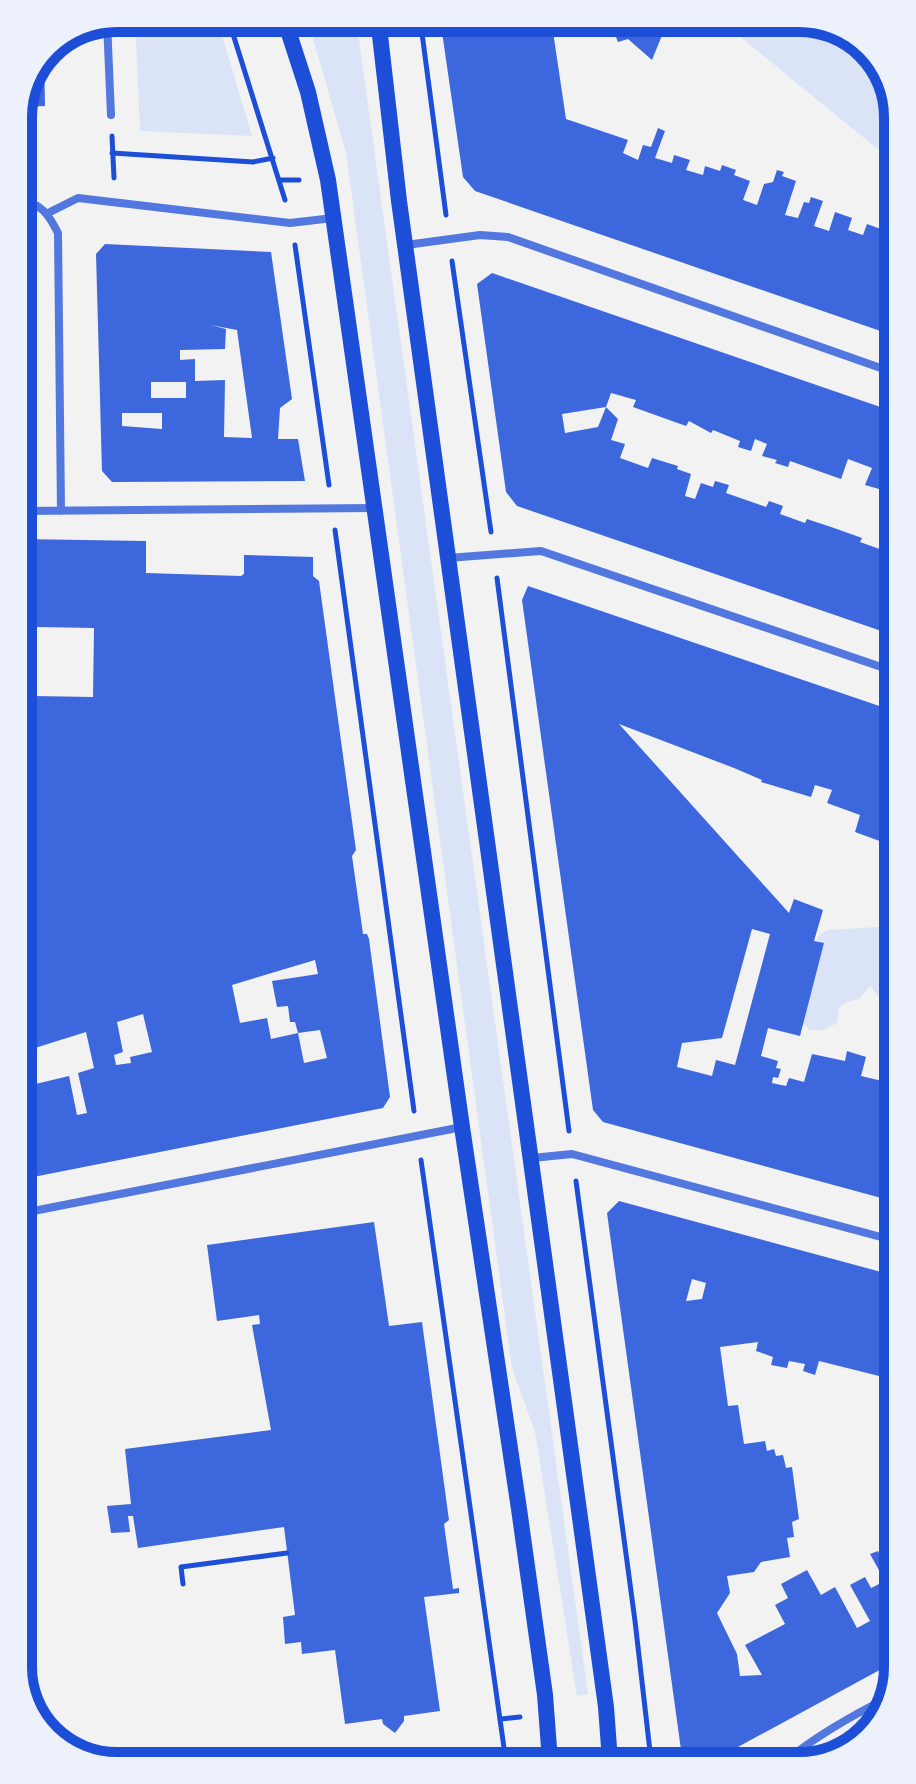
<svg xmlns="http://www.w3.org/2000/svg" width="916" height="1784" viewBox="0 0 916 1784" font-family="'DM Sans',sans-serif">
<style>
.green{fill:#dbe4f7}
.building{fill:#3d67dc;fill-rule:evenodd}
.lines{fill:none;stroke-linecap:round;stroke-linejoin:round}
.path{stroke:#1d4ed8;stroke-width:5}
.minor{stroke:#5277de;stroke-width:8}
.secondary{stroke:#1d4ed8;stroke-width:16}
.rim{fill:none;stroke:#1d4ed8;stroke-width:10}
</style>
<rect width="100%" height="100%" fill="#f2f2f2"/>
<!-- green -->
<path class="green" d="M 135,18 L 217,18 L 252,136 L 140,131 Z
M 307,18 L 356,18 L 588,1694 L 577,1696 L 535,1432 L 512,1368 L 346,153 Z
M 717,18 L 806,18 L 848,34 L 868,50 L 891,80 L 891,160 Z
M 895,926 L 895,1031 L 883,1017 L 879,997 L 870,986 L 859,999 L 847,1002 L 839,1008 L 837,1023 L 824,1030 L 810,1030 L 799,1020 L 818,936 L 827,930 Z"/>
<!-- building -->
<path class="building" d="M 440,18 L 551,18 L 566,119 L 628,140 L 623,153 L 638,160 L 643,145 L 651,147 L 658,128 L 665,131 L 655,158 L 672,163 L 674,155 L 690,160 L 686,170 L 703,175 L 705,166 L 720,171 L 722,165 L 736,170 L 734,175 L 750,181 L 743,200 L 757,205 L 764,184 L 773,182 L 777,170 L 784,172 L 782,176 L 796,181 L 785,215 L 798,218 L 804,202 L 809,203 L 811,197 L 823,201 L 814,226 L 829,231 L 835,212 L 852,218 L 848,230 L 863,235 L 867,224 L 886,231 L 889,218 L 891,219 L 892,335 L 475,191 L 463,177 Z
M 590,18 L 669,18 L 652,60 L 628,39 L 618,42 L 612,27 L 600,20 L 592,23 Z
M 44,55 L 45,106 L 20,107 L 26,95 Z
M 19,242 L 23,247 L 31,470 L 20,480 Z
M 105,244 L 271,252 L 292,399 L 280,408 L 278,439 L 298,439 L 305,481 L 112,482 L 102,471 L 96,254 ZM 210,325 L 237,330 L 252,438 L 224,437 L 225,380 L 195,381 L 195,359 L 180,360 L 180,350 L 225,349 L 226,329 ZM 151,382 L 186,382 L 186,398 L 151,398 ZM 122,413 L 162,413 L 162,429 L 122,426 Z
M 492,273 L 892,411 L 893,493 L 865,485 L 872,468 L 848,459 L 841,479 L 790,461 L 788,467 L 775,463 L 777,460 L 762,456 L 767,444 L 755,439 L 751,451 L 738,447 L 740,441 L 713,430 L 711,433 L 689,421 L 686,426 L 633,407 L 636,400 L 611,393 L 606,407 L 618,419 L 611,440 L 625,444 L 620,458 L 648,468 L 652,458 L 678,466 L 677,469 L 691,474 L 685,496 L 695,499 L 701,483 L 713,487 L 715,481 L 729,485 L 726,493 L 766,507 L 769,501 L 783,506 L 780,514 L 805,523 L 807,519 L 834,528 L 862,538 L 860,542 L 888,552 L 893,540 L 893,635 L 517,506 L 506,492 L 477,284 ZM 606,407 L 598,427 L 565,433 L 562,414 Z
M 20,539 L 146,541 L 146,573 L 241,576 L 244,574 L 244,555 L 313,557 L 313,576 L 319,581 L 356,850 L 352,856 L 363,934 L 367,934 L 369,939 L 390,1097 L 383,1108 L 23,1179 L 23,1087 L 69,1076 L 77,1115 L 87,1113 L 78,1073 L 94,1068 L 86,1032 L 22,1052 L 21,686 L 32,696 L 93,697 L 94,628 L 37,627 L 36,654 L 21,654 ZM 315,960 L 318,974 L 272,981 L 277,1007 L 288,1006 L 290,1022 L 295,1022 L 298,1033 L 320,1030 L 327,1058 L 304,1063 L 298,1033 L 271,1039 L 267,1018 L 240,1023 L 232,985 ZM 143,1014 L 152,1052 L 130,1057 L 131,1063 L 116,1065 L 114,1055 L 123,1052 L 117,1022 Z
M 528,586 L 894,711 L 894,820 L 885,843 L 855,832 L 860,815 L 827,803 L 832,790 L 815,785 L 811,797 L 761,782 L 762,780 L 734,768 L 619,724 L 789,913 L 794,899 L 823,910 L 814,941 L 824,943 L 800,1036 L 768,1028 L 761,1056 L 778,1061 L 776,1068 L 781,1069 L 778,1078 L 773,1077 L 772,1083 L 786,1086 L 789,1078 L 804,1082 L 812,1054 L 845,1061 L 847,1051 L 866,1057 L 861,1076 L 891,1083 L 895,1070 L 896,1202 L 603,1122 L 593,1110 L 522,600 ZM 752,929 L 770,934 L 735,1065 L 716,1060 L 712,1076 L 677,1067 L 682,1043 L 722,1038 Z
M 619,1201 L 896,1276 L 897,1378 L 894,1387 L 886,1385 L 887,1378 L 819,1361 L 815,1375 L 803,1371 L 805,1364 L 789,1361 L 787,1368 L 771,1365 L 773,1357 L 756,1351 L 758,1342 L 720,1347 L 728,1406 L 738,1405 L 744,1444 L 765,1441 L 767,1451 L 774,1449 L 776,1456 L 783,1455 L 786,1468 L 792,1467 L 799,1519 L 792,1522 L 794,1537 L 787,1538 L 790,1557 L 761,1562 L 754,1572 L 727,1576 L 730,1593 L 717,1613 L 737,1654 L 740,1676 L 762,1675 L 745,1645 L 785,1624 L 775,1605 L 788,1598 L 781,1584 L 807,1570 L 821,1595 L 835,1587 L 857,1628 L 870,1621 L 850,1585 L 865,1577 L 871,1588 L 885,1581 L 870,1554 L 878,1551 L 882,1559 L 897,1551 L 898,1660 L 714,1760 L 688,1760 L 682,1757 L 607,1213 ZM 692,1279 L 706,1283 L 702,1299 L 686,1301 Z
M 374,1222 L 389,1326 L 422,1322 L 449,1520 L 444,1524 L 453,1589 L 459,1588 L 459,1593 L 424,1597 L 440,1711 L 404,1716 L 404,1721 L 395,1733 L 383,1724 L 382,1719 L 345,1724 L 335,1650 L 302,1654 L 301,1642 L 285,1644 L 283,1617 L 295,1615 L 284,1527 L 138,1548 L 133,1516 L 128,1516 L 130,1532 L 111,1533 L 107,1506 L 131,1504 L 125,1449 L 271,1430 L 252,1325 L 260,1324 L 259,1315 L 217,1321 L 207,1245 Z"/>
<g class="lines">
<!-- path -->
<path class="path" d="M 228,18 L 285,200
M 420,18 L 446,215
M 112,136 L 114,178
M 112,153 L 253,162 L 273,158
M 280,180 L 299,180
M 295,245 L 329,485
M 452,261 L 491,532
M 335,530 L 414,1111
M 497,578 L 569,1131
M 421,1160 L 506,1762
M 576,1181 L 635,1621 L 651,1760
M 183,1584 L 181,1567 L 287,1553
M 501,1719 L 520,1717"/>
<!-- minor -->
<path class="minor" d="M 107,22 L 111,115
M 19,199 C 41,204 48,213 58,233 L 61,511
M 48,213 L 78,198 L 290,223 L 333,218
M 406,245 L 480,235 L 508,237 L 892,372
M 20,511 L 374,508
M 448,558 L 541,551 L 893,671
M 532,1158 L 572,1154 L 896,1241
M 23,1213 L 462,1127
M 788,1759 C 819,1734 853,1715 889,1697"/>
<!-- secondary -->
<path class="secondary" d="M 284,18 L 308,92 L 328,180 L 462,1127 L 519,1509 L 545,1695 L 550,1761
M 378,18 L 399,201 L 606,1707 L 610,1761"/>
</g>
<!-- crop -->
<path d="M0 0H916V1784H0ZM117 32H799A85 85 0 0 1 884 117V1667A85 85 0 0 1 799 1752H117A85 85 0 0 1 32 1667V117A85 85 0 0 1 117 32Z" fill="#edf1fc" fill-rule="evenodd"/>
<path class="rim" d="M117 32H799A85 85 0 0 1 884 117V1667A85 85 0 0 1 799 1752H117A85 85 0 0 1 32 1667V117A85 85 0 0 1 117 32Z"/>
</svg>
